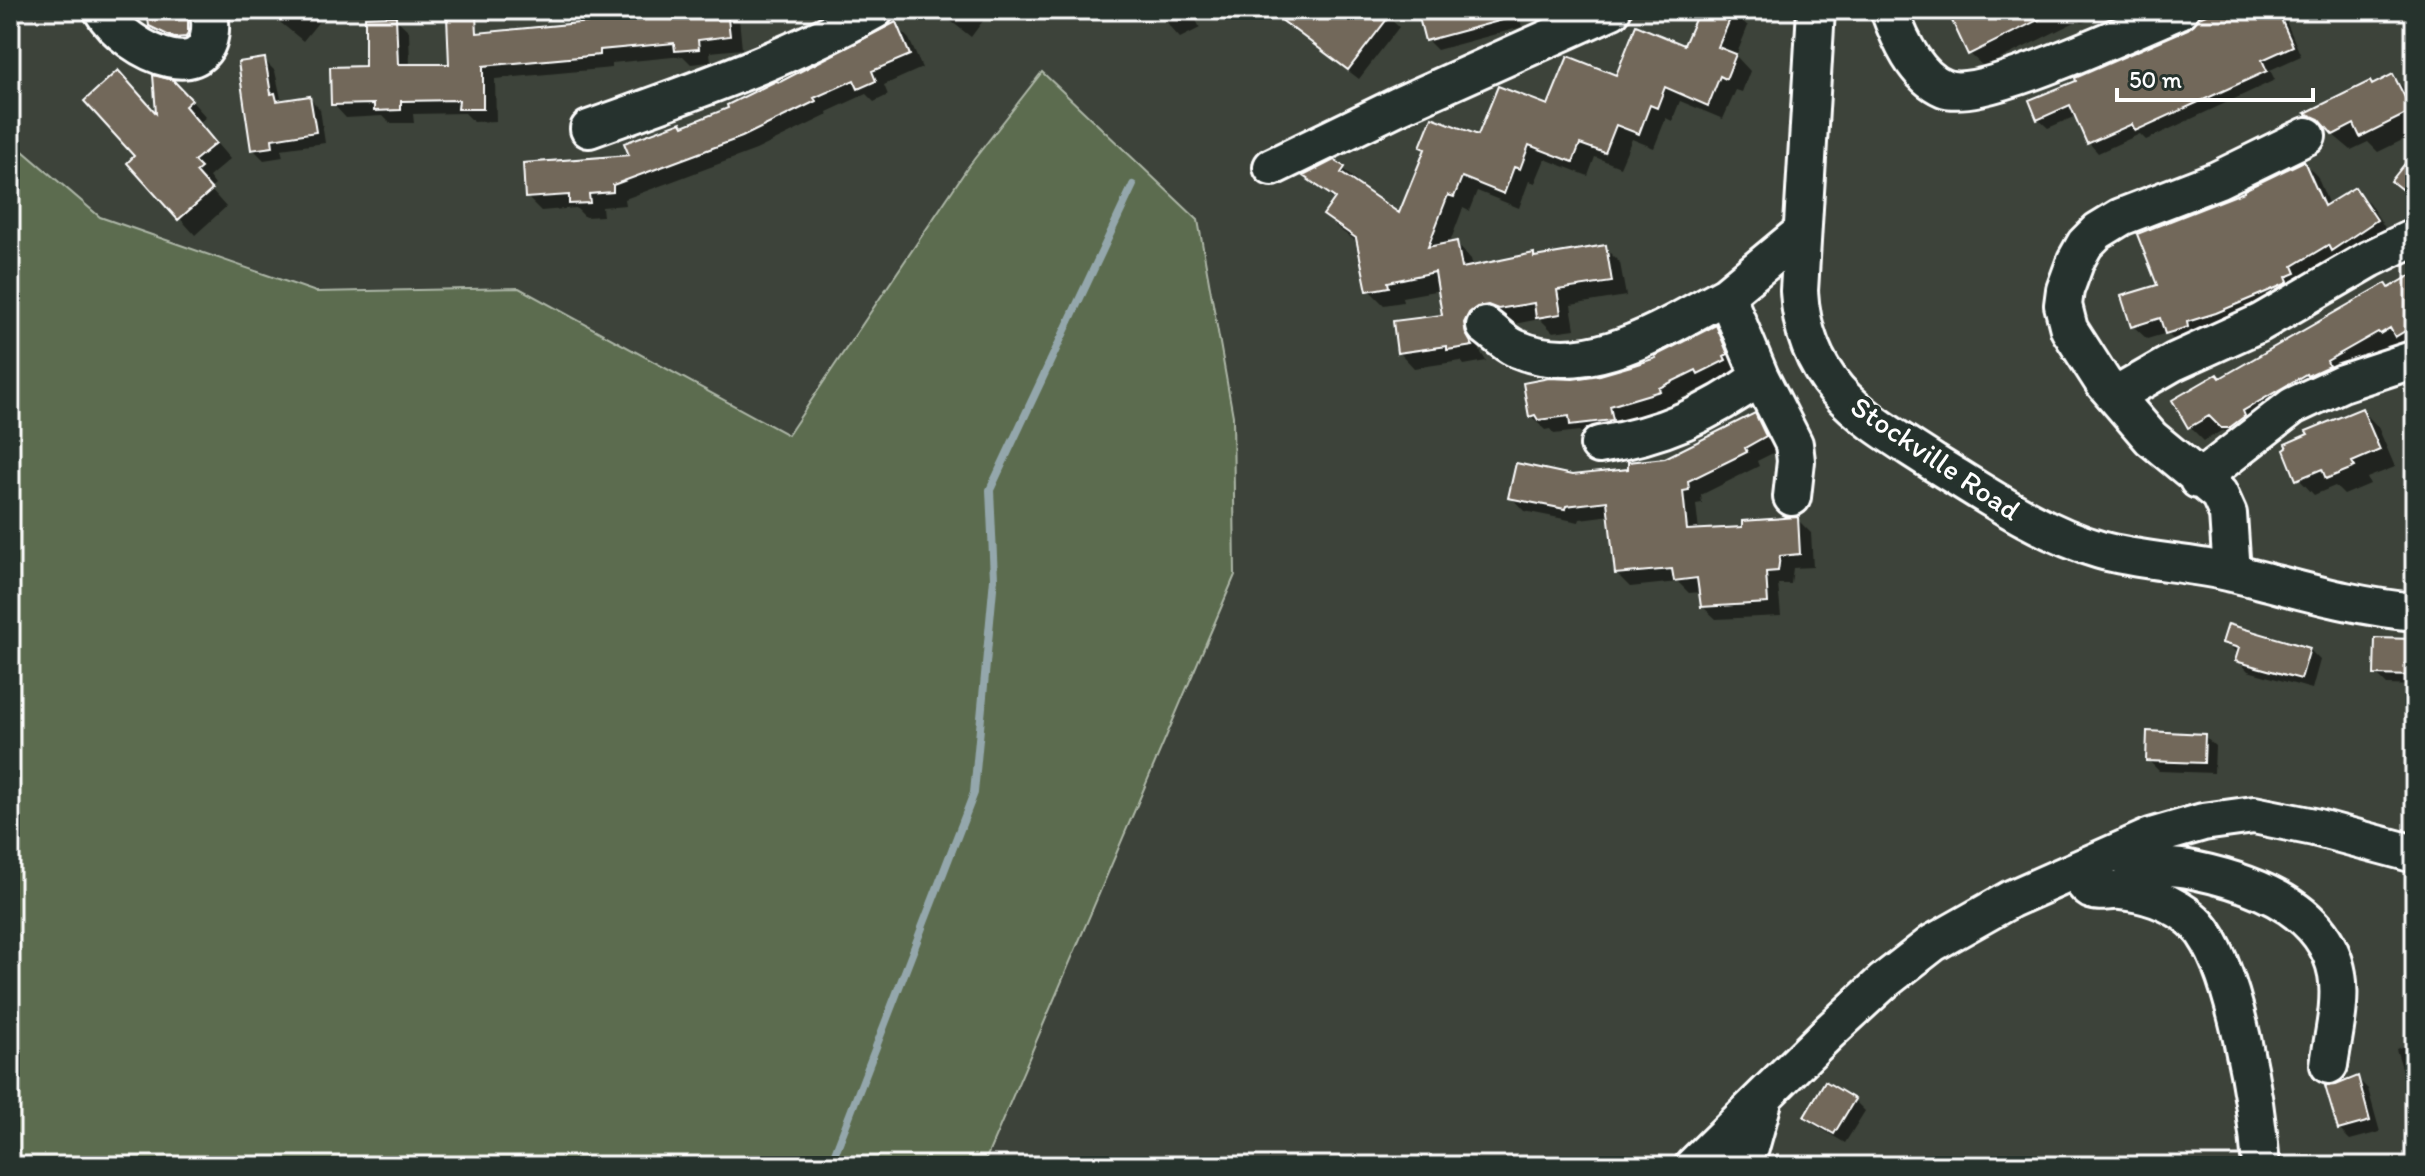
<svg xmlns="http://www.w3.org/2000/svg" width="2425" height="1176" viewBox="0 0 2425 1176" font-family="Itim,sans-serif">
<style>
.green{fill:#5b6c4f;stroke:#adb6a7;stroke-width:2}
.shadow{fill:#0007}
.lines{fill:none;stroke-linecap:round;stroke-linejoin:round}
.stream{stroke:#94a7ac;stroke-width:8}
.building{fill:#72685a;stroke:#fff;stroke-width:2}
.minor-casing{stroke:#fff;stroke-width:42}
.minor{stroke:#26332d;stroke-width:36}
.labels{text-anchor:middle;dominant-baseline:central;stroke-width:8;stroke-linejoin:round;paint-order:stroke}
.street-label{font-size:30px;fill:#fff;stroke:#26332d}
</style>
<rect width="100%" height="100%" fill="#3d433a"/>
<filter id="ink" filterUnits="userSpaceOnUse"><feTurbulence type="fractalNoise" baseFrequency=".0125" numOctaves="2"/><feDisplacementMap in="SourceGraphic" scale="16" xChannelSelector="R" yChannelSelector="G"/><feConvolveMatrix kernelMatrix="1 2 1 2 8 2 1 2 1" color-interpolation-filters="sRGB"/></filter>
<g filter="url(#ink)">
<!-- green -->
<path class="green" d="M 1042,72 L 1198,220 L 1233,416 L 1235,575 L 983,1166 L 10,1166 L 10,140 L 100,217 L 316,292 L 519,288 L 788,435 L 968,167 Z"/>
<!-- shadow -->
<path class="shadow" d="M 149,10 L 206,10 L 204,49 L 168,42 L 151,25 Z
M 265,10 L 321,10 L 325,14 L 303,41 Z
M 672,10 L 731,10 L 739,18 L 742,49 L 710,52 L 711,62 L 691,64 L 683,56 L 612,63 L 612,68 L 495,79 L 496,121 L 474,122 L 465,113 L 413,114 L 414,123 L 390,123 L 383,116 L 346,118 L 333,104 L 367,68 L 395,18 L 409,31 L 410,66 L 451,66 Z
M 937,10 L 991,10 L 971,37 Z
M 1161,10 L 1191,10 L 1200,28 L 1180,38 L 1170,27 Z
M 1281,10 L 1380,10 L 1399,27 L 1359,79 L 1288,25 L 1277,15 Z
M 1419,10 L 1518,10 L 1522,27 L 1437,50 L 1427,40 Z
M 1701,10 L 1730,10 L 1748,26 L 1736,56 L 1750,71 L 1742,92 L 1736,90 L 1723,119 L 1680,101 L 1672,121 L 1666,118 L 1654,148 L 1632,139 L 1620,167 L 1595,157 L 1588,176 L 1545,159 L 1535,183 L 1529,181 L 1519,208 L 1477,191 L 1469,211 L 1463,208 L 1449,245 L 1456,243 L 1471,259 L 1473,267 L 1533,256 L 1536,259 L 1605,248 L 1620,263 L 1626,296 L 1571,305 L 1575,329 L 1553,332 L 1540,319 L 1514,324 L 1505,320 L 1479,339 L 1480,351 L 1486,361 L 1464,365 L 1461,361 L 1414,368 L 1399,352 L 1444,317 L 1440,290 L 1402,297 L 1403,302 L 1384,305 L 1369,290 L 1359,243 L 1340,230 L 1325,215 L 1335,201 L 1306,176 L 1343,169 L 1359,184 L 1357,186 L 1400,216 L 1426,151 L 1422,146 L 1479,138 L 1686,47 Z
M 1961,10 L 2125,10 L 2115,14 L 2117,19 L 2102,26 L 2094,18 L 2082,23 L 2079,20 L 1984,67 L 1970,54 Z
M 2220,10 L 2291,10 L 2293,15 L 2285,19 L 2301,56 L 2270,70 L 2275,80 L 2146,140 L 2140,134 L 2098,153 L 2089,143 L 2076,116 L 2048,128 L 2038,119 L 2189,31 Z
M 895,25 L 909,39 L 922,68 L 884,85 L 888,95 L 874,102 L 866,94 L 827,112 L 828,115 L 756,150 L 625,199 L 626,205 L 602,207 L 603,216 L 585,217 L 576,208 L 541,211 L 527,197 L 632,156 L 684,128 L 731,109 Z
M 264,60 L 275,71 L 282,103 L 309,98 L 320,109 L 325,143 L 281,149 L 283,157 L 264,160 L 253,149 Z
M 2393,77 L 2409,93 L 2415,105 L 2415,134 L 2378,152 L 2368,142 L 2351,150 L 2308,114 Z
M 189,98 L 206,117 L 199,123 L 230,159 L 209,177 L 215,185 L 210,189 L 226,207 L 195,235 L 130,163 L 159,117 Z
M 2304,163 L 2317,176 L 2329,205 L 2355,189 L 2369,203 L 2389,234 L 2180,346 L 2167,333 L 2147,339 L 2133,326 L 2160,286 L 2247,194 Z
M 2415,275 L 2415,347 L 2410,349 L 2403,342 L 2395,347 L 2393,345 L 2229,436 L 2223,430 L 2204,441 L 2190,427 L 2220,380 Z
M 1715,327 L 1730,342 L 1741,369 L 1714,387 L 1711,384 L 1673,402 L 1674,405 L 1624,421 L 1626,434 L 1587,438 L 1579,431 L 1554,434 L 1550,429 L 1545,430 L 1531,416 L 1573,381 L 1601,377 L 1658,359 Z
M 2362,410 L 2378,427 L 2395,467 L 2367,478 L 2370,484 L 2344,495 L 2335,486 L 2314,495 L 2298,478 Z
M 1754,416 L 1768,429 L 1779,450 L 1757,461 L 1759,466 L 1701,495 L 1702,503 L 1696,504 L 1699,532 L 1744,529 L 1797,519 L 1811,533 L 1813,567 L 1793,568 L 1791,584 L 1778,584 L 1781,616 L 1716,619 L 1702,606 L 1701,592 L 1689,593 L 1678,582 L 1630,587 L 1617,574 L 1611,515 L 1580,519 L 1579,522 L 1524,511 L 1511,497 L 1572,477 L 1630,471 L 1665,460 Z
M 2415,641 L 2415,686 L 2387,685 L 2376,674 Z
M 2224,642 L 2309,649 L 2320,660 L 2312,689 L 2248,671 L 2238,660 L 2239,654 Z
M 2204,736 L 2215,746 L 2214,773 L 2159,771 L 2148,760 Z
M 2415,1042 L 2415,1098 L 2410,1093 L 2396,1049 Z
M 2357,1078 L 2368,1089 L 2380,1132 L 2350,1140 L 2339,1129 L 2336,1087 Z
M 1854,1100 L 1865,1111 L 1845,1143 L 1818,1127 L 1807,1116 Z
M 1772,1156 L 1793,1166 L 1768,1166 Z"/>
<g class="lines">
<!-- stream -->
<path class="stream" d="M 830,1166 L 974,793 L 994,578 L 990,490 L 1133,185"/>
</g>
<!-- building -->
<path class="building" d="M 147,10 L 188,10 L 188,32 L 186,37 L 174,38 L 149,26 Z
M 652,10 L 727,10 L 730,36 L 698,40 L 699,49 L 675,51 L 674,43 L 600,50 L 600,55 L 483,66 L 483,109 L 458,109 L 459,100 L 401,101 L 401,110 L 374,111 L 374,104 L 331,105 L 330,67 L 365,66 L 365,17 L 396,16 L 398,64 L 449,64 L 447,16 L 476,16 L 477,33 L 631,18 L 631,12 Z
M 1268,10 L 1394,10 L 1348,70 Z
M 1417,10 L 1509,10 L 1510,18 L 1425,41 Z
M 1699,10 L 1734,10 L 1718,47 L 1736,54 L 1726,79 L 1720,76 L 1708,106 L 1665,87 L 1657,108 L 1650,105 L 1639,134 L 1616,125 L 1605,153 L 1580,144 L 1573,162 L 1529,145 L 1520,169 L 1514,167 L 1504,194 L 1462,177 L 1454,197 L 1448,195 L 1428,247 L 1457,241 L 1462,268 L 1534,253 L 1534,257 L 1606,245 L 1612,282 L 1557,290 L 1561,314 L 1536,318 L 1534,303 L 1498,309 L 1488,305 L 1477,307 L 1469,313 L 1464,323 L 1466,334 L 1473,346 L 1447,350 L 1447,346 L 1397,353 L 1393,321 L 1442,315 L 1435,272 L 1388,282 L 1389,287 L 1367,291 L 1356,238 L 1323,215 L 1335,198 L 1303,176 L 1334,160 L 1345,167 L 1341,173 L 1399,213 L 1425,149 L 1420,147 L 1432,117 L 1478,135 L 1498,86 L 1548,105 L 1568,56 L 1616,75 L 1636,25 L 1684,45 Z
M 1947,10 L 2058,10 L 1968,55 Z
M 2215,10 L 2277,10 L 2293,46 L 2262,60 L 2267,71 L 2135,131 L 2132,124 L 2087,144 L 2070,105 L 2037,120 L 2029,100 L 2076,81 L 2075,78 L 2188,29 L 2199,17 Z
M 896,22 L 910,55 L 872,71 L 876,81 L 858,89 L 854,80 L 814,98 L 816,101 L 742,137 L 613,185 L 613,192 L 589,194 L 590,203 L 569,204 L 569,195 L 525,198 L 523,163 L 629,155 L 624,143 L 681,122 L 683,126 L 728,108 L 727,105 L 776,81 L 780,82 Z
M 265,58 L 271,94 L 275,93 L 277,101 L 310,96 L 316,132 L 272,139 L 273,147 L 251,150 L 238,62 Z
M 118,70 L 156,113 L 153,75 L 173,80 L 192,100 L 185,106 L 216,143 L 194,161 L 201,168 L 196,172 L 212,190 L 178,220 L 127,163 L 134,156 L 84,101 Z
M 2393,74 L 2412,111 L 2360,137 L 2354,124 L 2333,135 L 2319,119 L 2305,113 L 2370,81 L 2372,85 Z
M 2415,151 L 2415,200 L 2391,181 Z
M 2304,161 L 2324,206 L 2355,187 L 2377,220 L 2331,251 L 2328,245 L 2293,266 L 2296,273 L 2286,277 L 2288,282 L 2285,284 L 2216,313 L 2187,322 L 2188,327 L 2165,334 L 2160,318 L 2131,327 L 2121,296 L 2157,285 L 2137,234 L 2244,192 L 2244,190 Z
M 2415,273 L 2415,325 L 2395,337 L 2390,328 L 2380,334 L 2378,332 L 2327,361 L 2329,366 L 2307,376 L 2306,374 L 2243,411 L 2245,416 L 2229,428 L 2221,428 L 2209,416 L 2188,428 L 2172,400 L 2217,374 L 2220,378 L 2386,283 L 2389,288 Z
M 1716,325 L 1728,354 L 1724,356 L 1726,360 L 1698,374 L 1696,370 L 1659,388 L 1660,391 L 1610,406 L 1613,420 L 1570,425 L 1569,416 L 1538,420 L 1535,415 L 1529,417 L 1523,383 L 1549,378 L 1573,379 L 1600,375 L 1631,366 L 1656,358 L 1655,356 Z
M 2362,408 L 2380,450 L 2352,462 L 2355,467 L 2326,479 L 2322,469 L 2296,480 L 2284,450 L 2287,448 L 2285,444 L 2308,434 L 2306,431 Z
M 1755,413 L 1766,436 L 1745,448 L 1747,452 L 1688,481 L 1689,490 L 1683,491 L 1687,530 L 1742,527 L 1742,521 L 1798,517 L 1800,554 L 1780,556 L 1778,571 L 1766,572 L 1768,603 L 1701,607 L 1697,578 L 1674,581 L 1672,569 L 1615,574 L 1607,501 L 1566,506 L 1565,509 L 1508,498 L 1516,463 L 1572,475 L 1628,469 L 1628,462 L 1665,458 Z
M 2228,624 L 2310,648 L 2301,679 L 2235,661 L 2239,648 L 2222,643 Z
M 2375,638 L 2415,639 L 2415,676 L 2374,675 Z
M 2147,731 L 2205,734 L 2204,763 L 2146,761 Z
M 2358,1076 L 2370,1121 L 2338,1130 L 2325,1086 L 2336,1085 Z
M 1825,1081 L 1855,1099 L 1834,1134 L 1804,1117 Z"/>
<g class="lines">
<defs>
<path id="minor" d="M 102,10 C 127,53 222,96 209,10
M 1816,10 L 1799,291 C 1801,328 1812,361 1837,390 C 1864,421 1901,441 1934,463 C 1986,495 2041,533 2100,550 C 2143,562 2188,562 2232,573 C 2295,588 2349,606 2415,612
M 1889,10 C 1899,38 1915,76 1944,88 C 1980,103 2138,27 2180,10
M 589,129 C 686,94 784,61 875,10
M 1272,167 L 1398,106 L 1612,10
M 1485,326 C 1495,333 1504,343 1515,348 C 1588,380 1664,328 1726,295
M 2115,396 L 2174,362 L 2260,323 L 2370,259 L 2415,237
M 1599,445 C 1662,435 1709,414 1760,377
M 2198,480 L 2293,406 L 2342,383 L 2415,359
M 1792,497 L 1796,461 L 1794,444 L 1760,377 L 1726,295 L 1802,232
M 2232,573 L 2228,514 L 2219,494 L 2151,438 L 2103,382 L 2069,329 L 2063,305 L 2065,290 L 2076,260 L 2085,244 L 2098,231 L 2121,217 L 2217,180 L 2307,136
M 2118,852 C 2145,873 2161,863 2193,870 C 2251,882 2325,908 2337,974 C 2342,1003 2333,1036 2329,1065
M 2077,870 C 2080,877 2084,886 2091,890 C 2100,894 2111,890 2121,891 C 2133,892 2146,895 2157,899 C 2171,904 2188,914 2198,925 C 2236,968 2257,1108 2261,1166
M 1693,1166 L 1829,1032 L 1883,982 L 1933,943 L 2011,899 L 2151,837 L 2203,822 L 2254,815 L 2314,827 L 2415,854
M 1745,1166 L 1764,1098"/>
</defs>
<!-- minor casing -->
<use href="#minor" class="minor-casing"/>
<!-- minor -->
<use href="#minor" class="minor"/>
</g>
</g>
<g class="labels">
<!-- street labels -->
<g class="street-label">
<text transform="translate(1936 458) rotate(34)">Stockville Road</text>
</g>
</g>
<!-- margin -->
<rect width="2425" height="1176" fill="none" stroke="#26332d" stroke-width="40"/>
<rect x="20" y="20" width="2385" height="1136" fill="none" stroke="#fff" stroke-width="3" filter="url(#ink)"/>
<!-- scale -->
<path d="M2117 88v12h196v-12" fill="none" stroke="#ffffff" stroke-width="4"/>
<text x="2129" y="88" font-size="24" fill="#ffffff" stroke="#26332d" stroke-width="6" paint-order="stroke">50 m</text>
</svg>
